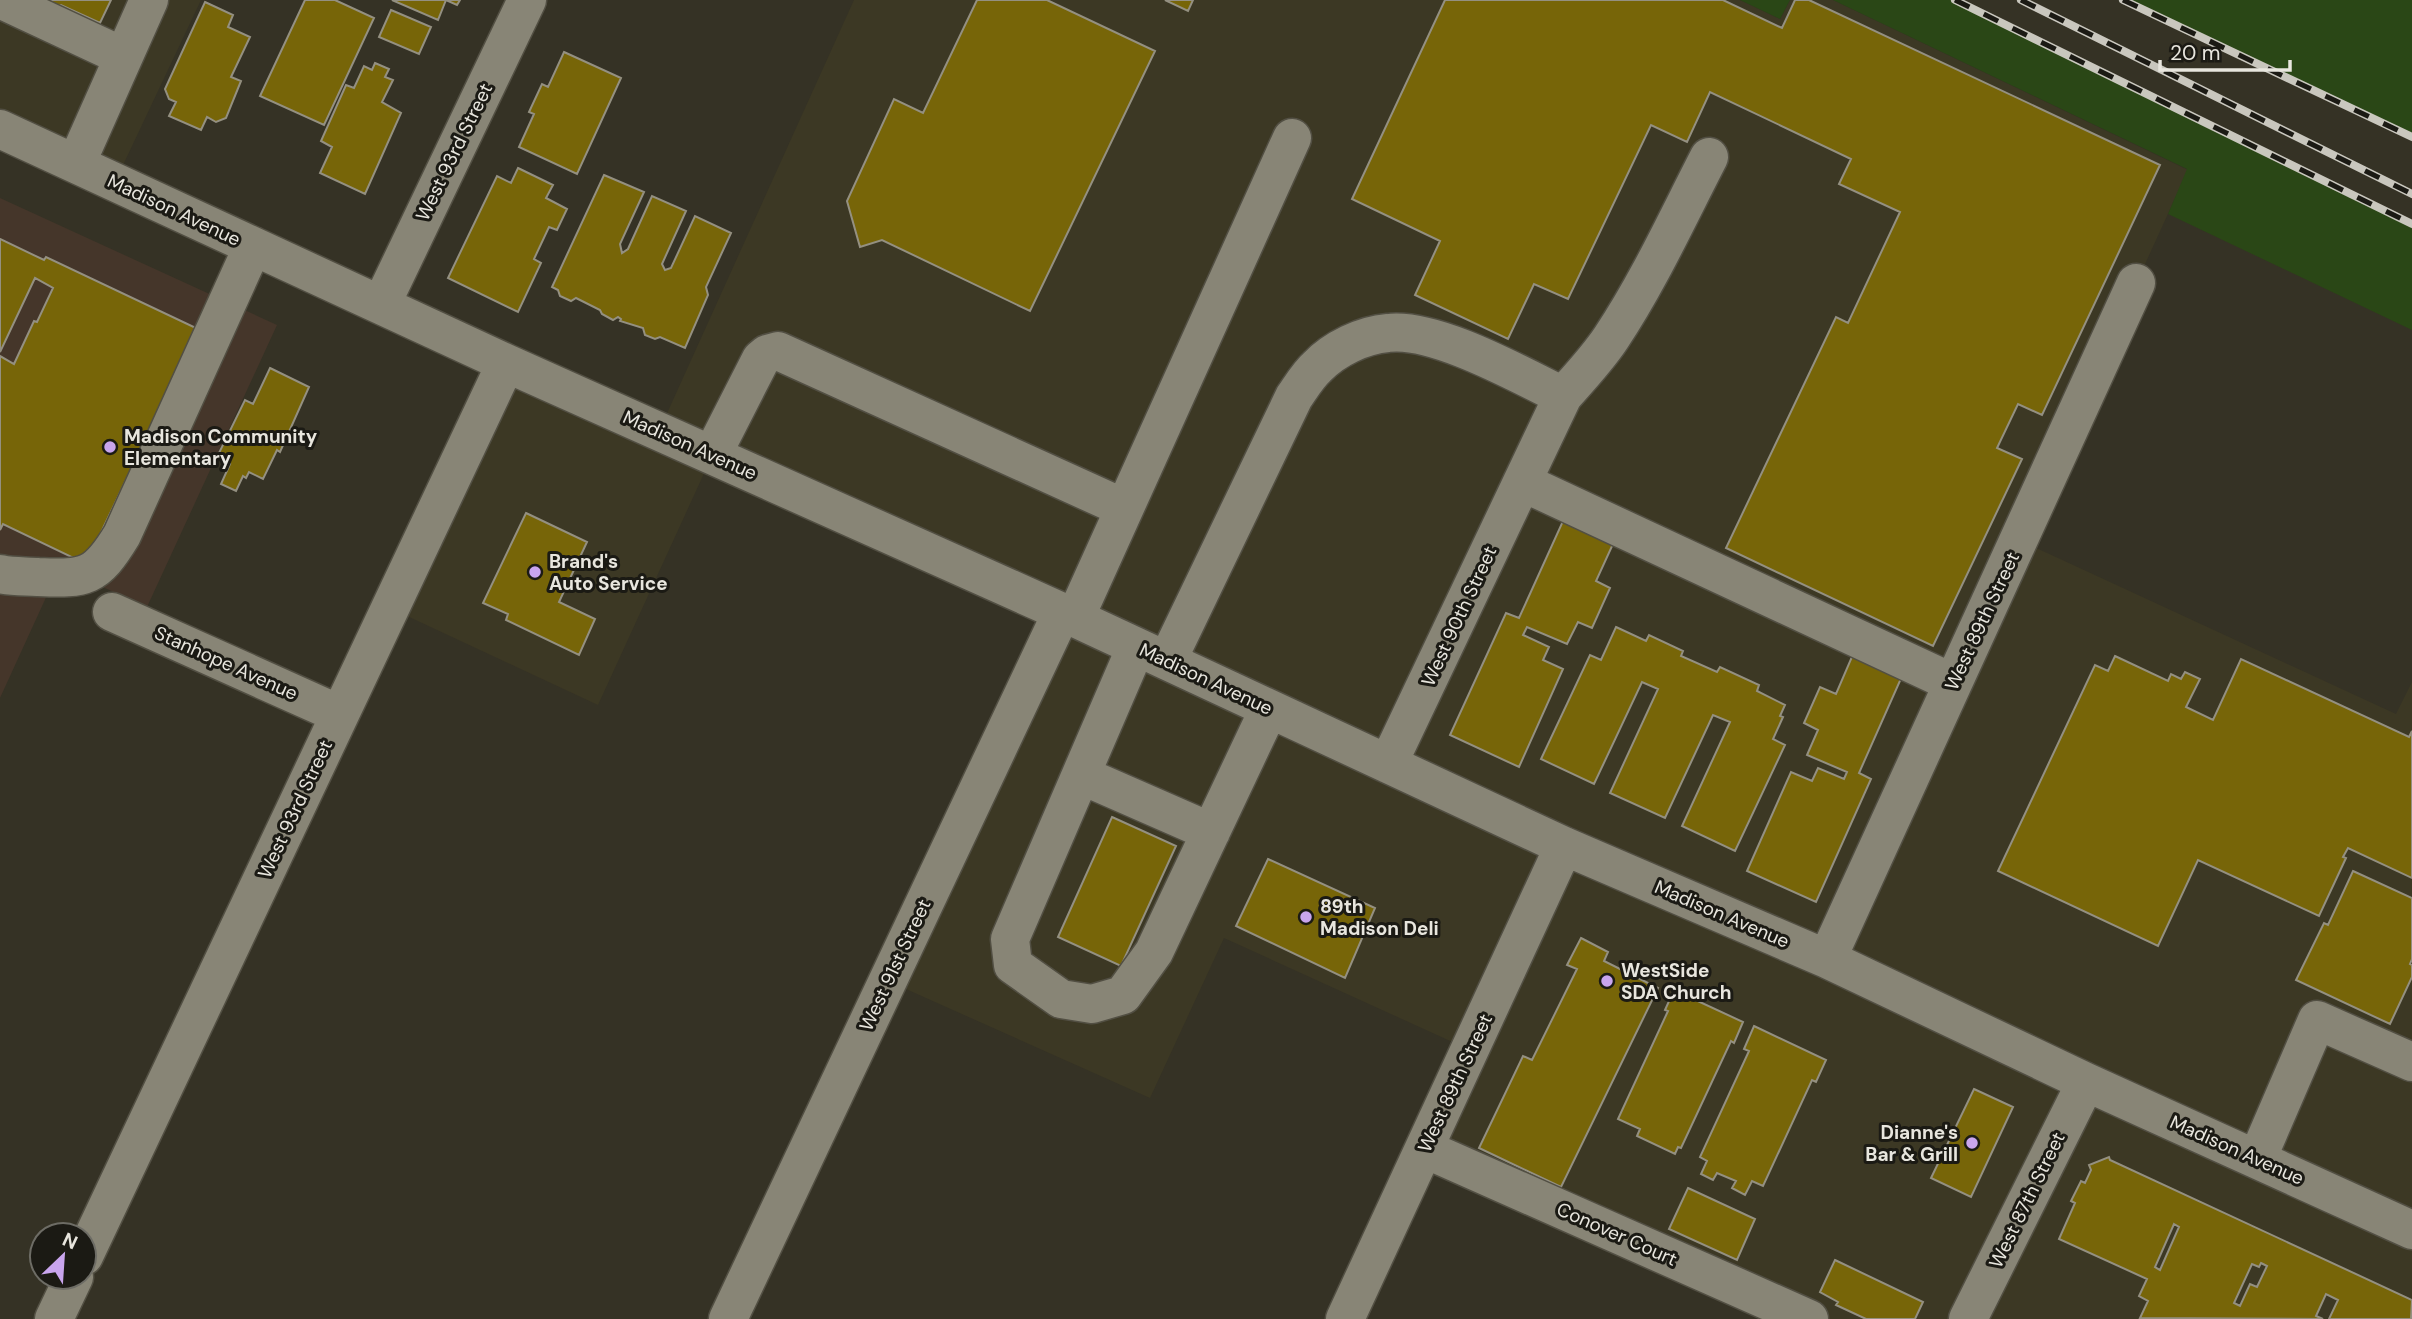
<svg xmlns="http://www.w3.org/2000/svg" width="2412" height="1319" viewBox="0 0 2412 1319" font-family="'DM Sans',sans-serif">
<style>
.built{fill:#3c3824}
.education{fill:#45362a}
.green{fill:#2a4716}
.building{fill:#776508;stroke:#949081;stroke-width:2;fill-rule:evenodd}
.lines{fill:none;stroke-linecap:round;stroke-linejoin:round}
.minor-casing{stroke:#524f43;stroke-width:41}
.minor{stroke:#888576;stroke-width:38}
.rail-casing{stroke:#c9c7be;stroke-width:8}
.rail{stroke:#1b1a14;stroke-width:5;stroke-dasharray:16;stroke-linecap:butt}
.poi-dot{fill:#c9a5ee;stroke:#1b1a14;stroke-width:2.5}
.labels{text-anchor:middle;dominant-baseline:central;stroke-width:6;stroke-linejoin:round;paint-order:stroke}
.street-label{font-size:19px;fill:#e8e6de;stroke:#1b1a14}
.poi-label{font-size:19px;font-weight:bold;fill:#e8e6de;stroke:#1b1a14;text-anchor:start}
</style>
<rect width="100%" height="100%" fill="#353225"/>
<!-- built -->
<path class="built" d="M 0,0 L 201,0 L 115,182 L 0,129 Z
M 854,0 L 1740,0 L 1780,19 L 1790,0 L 1833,0 L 2188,170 L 2019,540 L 2396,714 L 2412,682 L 2412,1319 L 1809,1319 L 1425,1149 L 1470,1050 L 1224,938 L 1150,1098 L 888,981 L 1062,612 L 712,456 L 598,705 L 390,608 L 506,363 L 659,431 Z"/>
<!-- education -->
<path class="education" d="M 0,198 L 277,325 L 147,607 L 65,570 L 54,580 L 0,698 Z"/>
<!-- green -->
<path class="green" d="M 1740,0 L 1790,0 L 1780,19 Z
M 1833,0 L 1955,0 L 2412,224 L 2412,330 L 2168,214 L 2187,169 Z
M 2123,0 L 2412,0 L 2412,137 Z"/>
<!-- building -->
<path class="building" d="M 34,0 L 111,0 L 100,23 L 61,5 L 53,8 Z
M 305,0 L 335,0 L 374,18 L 324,125 L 260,96 Z
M 392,0 L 460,0 L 457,5 L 446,0 L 438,20 Z
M 977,0 L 1047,0 L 1155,51 L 1030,311 L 882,240 L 860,247 L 847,201 L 894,99 L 923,113 Z
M 1165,0 L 1193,0 L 1188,11 Z
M 1445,0 L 1723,0 L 1782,28 L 1795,0 L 1809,0 L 2160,165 L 2042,415 L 2018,404 L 1997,448 L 2022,459 L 1933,646 L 1726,548 L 1836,317 L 1848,323 L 1900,212 L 1839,184 L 1851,159 L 1710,92 L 1687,142 L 1651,125 L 1568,299 L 1534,284 L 1508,339 L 1415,295 L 1440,241 L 1352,199 Z
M 205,2 L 233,15 L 228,27 L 250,37 L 231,77 L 241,81 L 226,118 L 216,122 L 207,117 L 201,130 L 169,116 L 176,102 L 169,99 L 165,89 Z
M 391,10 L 431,27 L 419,54 L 379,37 Z
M 564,52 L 621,78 L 577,174 L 519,147 L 534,114 L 529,112 L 542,84 L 548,87 Z
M 375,63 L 389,69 L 385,77 L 393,80 L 382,102 L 401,113 L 365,194 L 320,173 L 332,147 L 321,141 L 346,85 L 354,88 L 364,66 L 372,70 Z
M 518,168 L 553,185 L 546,198 L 567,209 L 557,230 L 549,227 L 534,259 L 541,263 L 518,312 L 448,278 L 497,176 L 511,183 Z
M 604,175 L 644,192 L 620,244 L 622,253 L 628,249 L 652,196 L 686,211 L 662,264 L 665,270 L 671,268 L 695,216 L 731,233 L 706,287 L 708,295 L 685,348 L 660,337 L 655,339 L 645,335 L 643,328 L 620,321 L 621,319 L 618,317 L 613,320 L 602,314 L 600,310 L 576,298 L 571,301 L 560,296 L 558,290 L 552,287 Z
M 0,239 L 44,260 L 46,257 L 198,329 L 86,564 L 3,524 L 0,530 L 0,356 L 14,364 L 34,321 L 37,322 L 53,288 L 35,278 L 0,352 Z
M 270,368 L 309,387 L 280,452 L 277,450 L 263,479 L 249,472 L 246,478 L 243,476 L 236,491 L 221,484 L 230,464 L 217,457 L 245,400 L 253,404 Z
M 526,513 L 587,542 L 559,602 L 595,619 L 579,655 L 506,620 L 508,614 L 483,603 Z
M 1563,521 L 1613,544 L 1596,581 L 1610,588 L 1592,628 L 1578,622 L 1567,644 L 1527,627 L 1523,635 L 1549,647 L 1543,660 L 1563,669 L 1519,767 L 1450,735 L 1506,613 L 1519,618 Z
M 1616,627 L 1646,641 L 1649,635 L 1683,651 L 1681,656 L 1717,672 L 1720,667 L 1759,685 L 1757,691 L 1785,705 L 1780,716 L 1783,717 L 1773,739 L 1785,745 L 1735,851 L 1682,826 L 1730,722 L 1713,715 L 1665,818 L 1610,793 L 1658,689 L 1642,682 L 1594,784 L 1541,759 L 1590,655 L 1601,660 Z
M 1854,652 L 1903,674 L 1859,773 L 1871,779 L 1816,902 L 1747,871 L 1791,772 L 1812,781 L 1818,768 L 1844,779 L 1847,772 L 1807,755 L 1818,730 L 1804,723 L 1820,687 L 1836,694 Z
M 2115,656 L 2168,681 L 2171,674 L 2181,679 L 2185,672 L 2200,679 L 2186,707 L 2213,720 L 2241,659 L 2409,737 L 2412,731 L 2412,878 L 2348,848 L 2343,857 L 2346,858 L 2319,916 L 2198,860 L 2158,946 L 1998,871 L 2095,665 L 2108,671 Z
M 1112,817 L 1176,846 L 1121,966 L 1058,937 Z
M 1268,859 L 1375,908 L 1345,978 L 1236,926 Z
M 2353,871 L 2412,898 L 2412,959 L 2410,964 L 2412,965 L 2412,977 L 2390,1024 L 2296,980 L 2324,923 L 2328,925 Z
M 1581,938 L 1608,952 L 1604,961 L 1658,988 L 1561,1187 L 1479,1148 L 1523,1056 L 1532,1060 L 1577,969 L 1567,965 Z
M 1674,990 L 1743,1022 L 1734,1043 L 1731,1041 L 1681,1148 L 1678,1147 L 1675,1154 L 1637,1136 L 1640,1129 L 1618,1119 L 1668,1011 L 1665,1010 Z
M 1754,1026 L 1826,1060 L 1816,1082 L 1812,1080 L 1763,1186 L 1752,1181 L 1745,1195 L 1732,1188 L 1736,1181 L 1717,1173 L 1713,1180 L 1701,1174 L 1707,1161 L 1700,1157 L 1749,1051 L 1744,1049 Z
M 1974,1089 L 2013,1107 L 1971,1197 L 1931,1178 Z
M 2109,1157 L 2110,1160 L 2412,1300 L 2411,1319 L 2329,1319 L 2338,1300 L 2326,1294 L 2316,1316 L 2323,1319 L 2140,1318 L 2148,1301 L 2139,1296 L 2147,1279 L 2059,1239 L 2075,1203 L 2071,1201 L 2081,1181 L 2085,1183 L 2091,1170 L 2089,1165 ZM 2174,1224 L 2179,1227 L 2160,1270 L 2155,1267 ZM 2261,1263 L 2267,1266 L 2257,1287 L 2250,1284 L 2240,1306 L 2234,1303 L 2252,1264 L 2259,1267 Z
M 1688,1188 L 1755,1219 L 1737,1260 L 1669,1229 Z
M 1835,1260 L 1923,1302 L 1915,1319 L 1866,1319 L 1836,1305 L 1838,1302 L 1820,1292 Z"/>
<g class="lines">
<defs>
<path id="minor" d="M 2,0 L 122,56
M 0,129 L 506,363 L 1062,612 L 1564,846 L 1827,959 L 2086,1082 L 2412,1230
M 76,164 L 149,0
M 381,305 L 527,0
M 712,455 L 761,359 L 767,354 L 778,351 L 1124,508
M 1522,482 L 1953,683
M 0,574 C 12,577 26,576 38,577 C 86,579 96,578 122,535 L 253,246
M 112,612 L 339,714
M 1075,618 L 1292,138
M 1136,647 L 1010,939 L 1013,965 L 1061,999 L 1092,1004 L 1123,995 L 1154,952 L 1269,709
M 1167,661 L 1294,397 C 1301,387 1308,375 1317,367 C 1334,349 1363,335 1388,333 C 1435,327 1520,375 1563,396 C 1580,377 1597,359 1611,338 C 1649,281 1678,217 1709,157
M 1388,764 L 1563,396
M 1081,775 L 1211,832
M 1827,959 L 2136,283
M 1425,1149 L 1809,1319
M 2257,1159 L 2317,1020 L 2412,1062
M 84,1256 L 506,363
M 54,1319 L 74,1277
M 728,1319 L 1062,612
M 1345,1319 L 1564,846
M 1968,1319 L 2086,1082"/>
</defs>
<!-- minor casing -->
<use href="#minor" class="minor-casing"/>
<!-- minor -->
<use href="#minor" class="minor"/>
<defs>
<path id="rail" d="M 1955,0 L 2412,224
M 2021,0 L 2412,194
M 2123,0 L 2412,137"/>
</defs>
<!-- rail casing -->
<use href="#rail" class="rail-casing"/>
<!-- rail -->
<use href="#rail" class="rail"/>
</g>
<!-- markers -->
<g class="poi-dot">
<circle cx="110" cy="447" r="7"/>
<circle cx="535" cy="572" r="7"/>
<circle cx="1306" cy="917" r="7"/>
<circle cx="1607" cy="981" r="7"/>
<circle cx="1972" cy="1143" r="7"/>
</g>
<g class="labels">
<!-- street labels -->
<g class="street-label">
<text transform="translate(454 152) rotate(-64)">West 93rd Street</text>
<text transform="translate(174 210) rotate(25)">Madison Avenue</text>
<text transform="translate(690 445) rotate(24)">Madison Avenue</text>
<text transform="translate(1459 616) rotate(-65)">West 90th Street</text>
<text transform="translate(1982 621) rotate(-65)">West 89th Street</text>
<text transform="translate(226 663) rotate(24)">Stanhope Avenue</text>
<text transform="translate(1206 679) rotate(25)">Madison Avenue</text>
<text transform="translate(295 809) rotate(-65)">West 93rd Street</text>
<text transform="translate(1722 914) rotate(23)">Madison Avenue</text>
<text transform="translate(895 965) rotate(-65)">West 91st Street</text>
<text transform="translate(1455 1083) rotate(-65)">West 89th Street</text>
<text transform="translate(2237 1150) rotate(24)">Madison Avenue</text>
<text transform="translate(2027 1200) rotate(-64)">West 87th Street</text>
<text transform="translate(1617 1234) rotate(24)">Conover Court</text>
</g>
<!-- poi labels -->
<g class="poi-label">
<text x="124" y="436">Madison Community<tspan x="124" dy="22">Elementary</tspan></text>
<text x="549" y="561">Brand's<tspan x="549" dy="22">Auto Service</tspan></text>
<text x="1320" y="906">89th<tspan x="1320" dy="22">Madison Deli</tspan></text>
<text x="1621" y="970">WestSide<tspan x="1621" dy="22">SDA Church</tspan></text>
<text x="1958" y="1132" text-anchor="end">Dianne's<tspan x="1958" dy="22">Bar &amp; Grill</tspan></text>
</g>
</g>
<!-- north arrow -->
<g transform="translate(63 1256) rotate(25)"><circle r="33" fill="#1b1a14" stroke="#6d6c65" stroke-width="2"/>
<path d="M0-5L12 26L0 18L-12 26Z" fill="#c9a5ee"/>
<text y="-10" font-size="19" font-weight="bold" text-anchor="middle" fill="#e8e6de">N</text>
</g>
<!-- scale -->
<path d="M2160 60v10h130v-10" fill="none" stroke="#e8e6de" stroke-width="3.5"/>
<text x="2170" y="60" font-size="21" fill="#e8e6de" stroke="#1b1a14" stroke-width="5" paint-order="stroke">20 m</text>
</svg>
